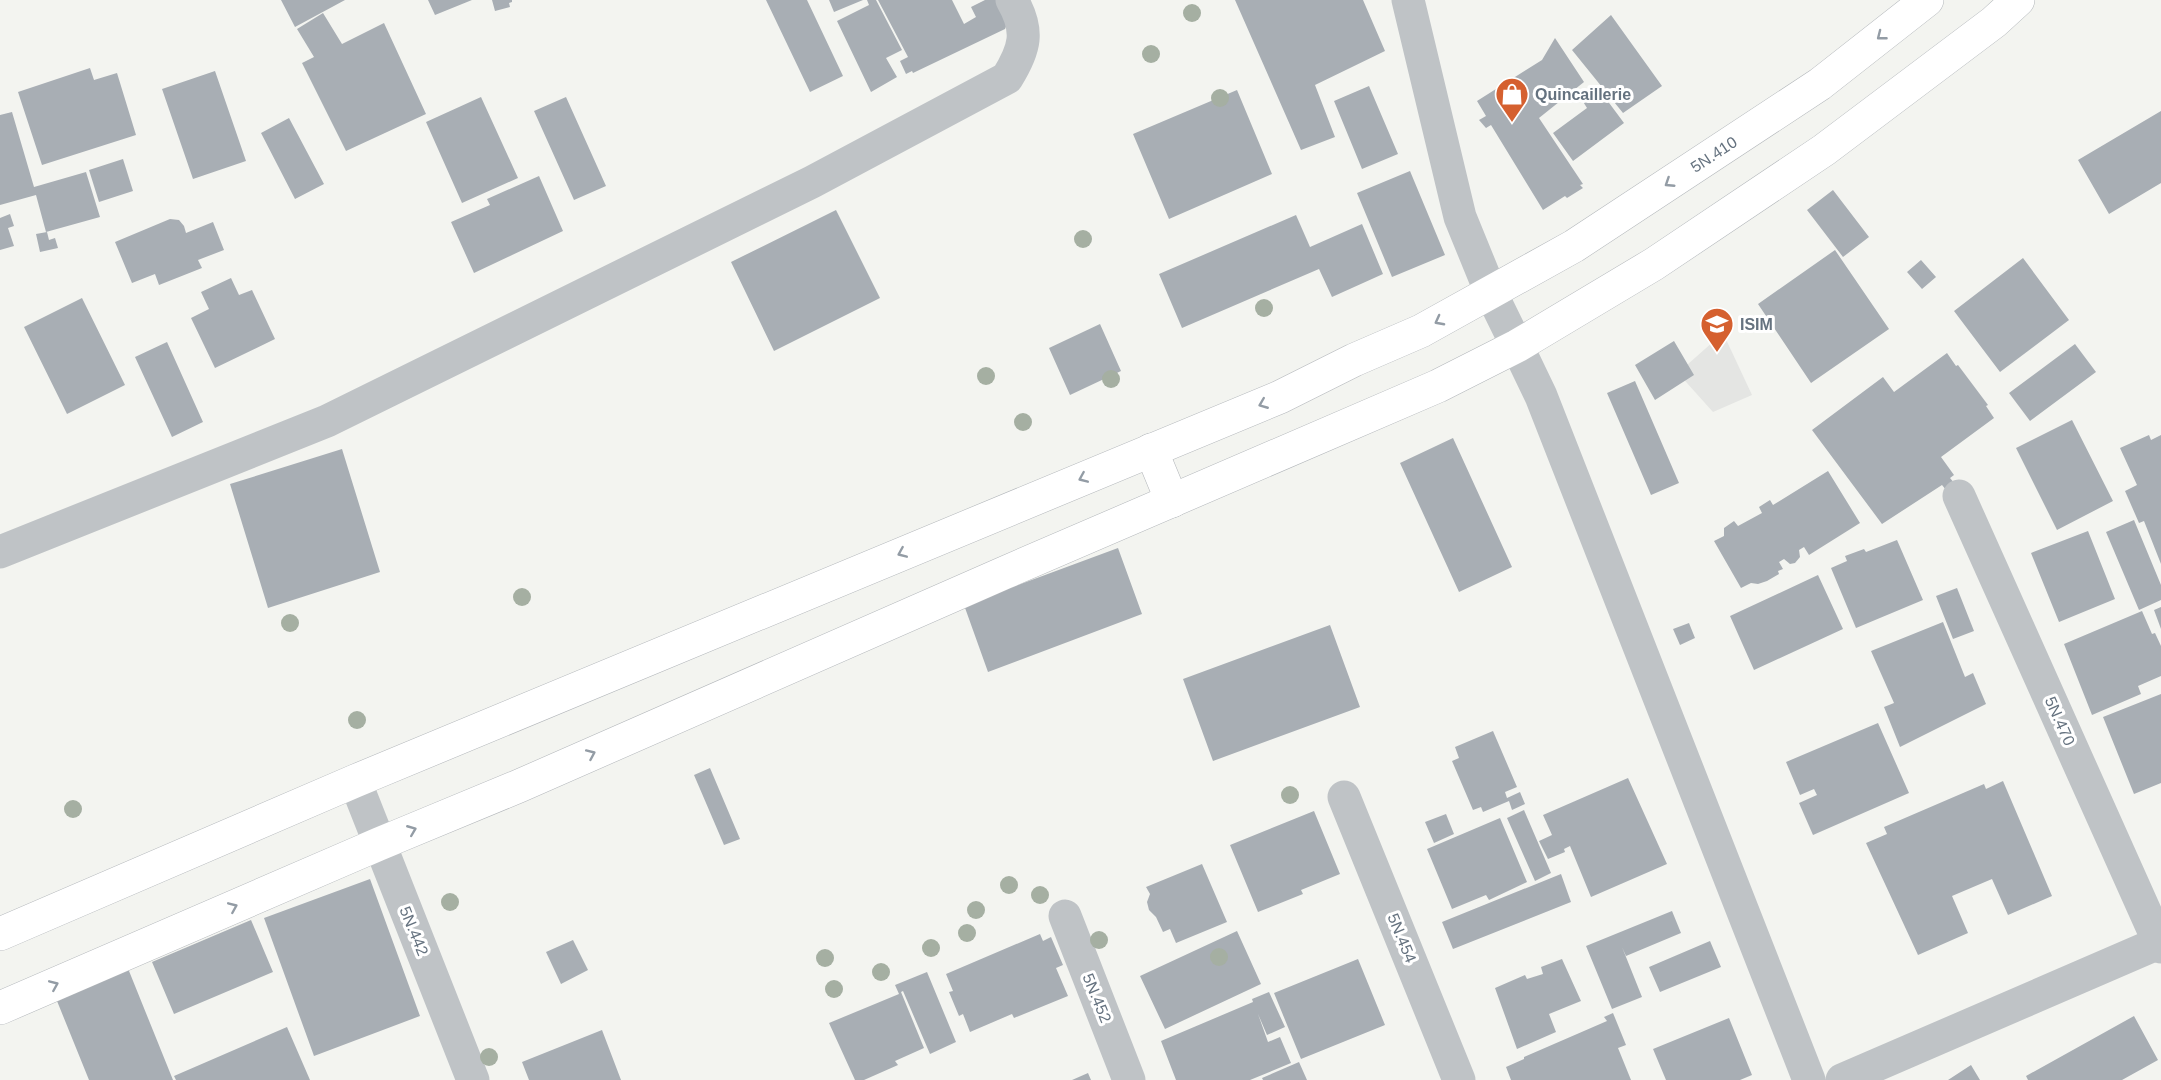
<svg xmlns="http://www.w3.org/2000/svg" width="2161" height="1080" viewBox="0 0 2161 1080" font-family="Arial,sans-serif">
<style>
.built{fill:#e4e5e3}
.building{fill:#a8aeb4}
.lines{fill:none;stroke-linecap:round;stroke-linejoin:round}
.secondary-casing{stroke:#b2b6ba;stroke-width:34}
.minor{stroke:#bfc3c6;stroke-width:33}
.tertiary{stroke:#bfc3c6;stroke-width:33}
.secondary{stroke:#fff;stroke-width:33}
.tree{fill:#a5afa2}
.oneway{stroke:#939ca5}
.labels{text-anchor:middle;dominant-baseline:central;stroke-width:6;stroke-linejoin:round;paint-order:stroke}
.poi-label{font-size:16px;font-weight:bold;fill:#65727f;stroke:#fff;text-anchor:start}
.street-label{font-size:16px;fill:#65727f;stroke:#fff}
</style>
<rect width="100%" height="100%" fill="#f3f4f0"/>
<!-- built -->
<path class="built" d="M 1723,333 L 1752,395 L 1713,412 L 1678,373 Z"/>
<!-- building -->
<path class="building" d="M 281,0 L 345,0 L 295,27 Z
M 428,0 L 472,0 L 435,15 Z
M 492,0 L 512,0 L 512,2 L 509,3 L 510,7 L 495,11 Z
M 766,0 L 807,0 L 843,76 L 810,92 Z
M 829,0 L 863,0 L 834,12 Z
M 867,0 L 876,0 L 902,50 L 886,58 L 897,77 L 871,92 L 837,21 L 869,5 Z
M 878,0 L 952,0 L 964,24 L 976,17 L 971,7 L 985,0 L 1006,0 L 1012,12 L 1005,29 L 913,73 L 912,71 L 906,74 L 900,61 L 908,57 Z
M 1235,0 L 1363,0 L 1385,51 L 1315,85 L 1335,137 L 1301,150 Z
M 323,13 L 342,44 L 384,23 L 426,114 L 346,151 L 302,63 L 314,57 L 297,29 Z
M 1611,15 L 1662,86 L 1623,113 L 1572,50 Z
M 1555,38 L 1584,82 L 1539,118 L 1583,184 L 1580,185 L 1583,188 L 1567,198 L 1565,196 L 1543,210 L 1491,125 L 1486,128 L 1479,120 L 1486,116 L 1477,101 L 1542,60 Z
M 90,68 L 94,80 L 117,73 L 136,135 L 42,165 L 18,92 Z
M 215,71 L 246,161 L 193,179 L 162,89 Z
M 1369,86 L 1398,154 L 1362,169 L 1334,101 Z
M 1598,88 L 1624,123 L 1573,161 L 1553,133 L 1587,108 L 1582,100 Z
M 1237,90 L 1272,174 L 1169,219 L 1133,134 Z
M 481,97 L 518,178 L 462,203 L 426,122 Z
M 566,97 L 606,186 L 574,200 L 534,111 Z
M 2161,111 L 2161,183 L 2109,214 L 2078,160 Z
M 12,112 L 34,187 L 86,172 L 100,217 L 46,232 L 36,195 L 0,205 L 0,115 Z
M 289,118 L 324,184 L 295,199 L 261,133 Z
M 123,159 L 133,191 L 99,202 L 89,170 Z
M 1410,171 L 1445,255 L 1392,277 L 1357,193 Z
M 539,176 L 563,231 L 474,273 L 451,222 L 490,205 L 487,199 Z
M 1833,190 L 1869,237 L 1843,257 L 1807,210 Z
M 836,210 L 880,298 L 774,351 L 731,262 Z
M 10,214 L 14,226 L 8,228 L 14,246 L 0,250 L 0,218 Z
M 1296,215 L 1310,247 L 1362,224 L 1383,274 L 1332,297 L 1319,269 L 1182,328 L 1159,274 Z
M 170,219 L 179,220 L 184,226 L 186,233 L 213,222 L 224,250 L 198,260 L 202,268 L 159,285 L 155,274 L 132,283 L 115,242 Z
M 47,232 L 49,240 L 55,238 L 58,248 L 40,252 L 36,234 Z
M 1835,250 L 1889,329 L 1811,383 L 1758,304 Z
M 2023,258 L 2069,320 L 2000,372 L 1954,311 Z
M 1921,260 L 1936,277 L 1922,289 L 1907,272 Z
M 231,278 L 239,295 L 252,290 L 275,339 L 215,368 L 191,318 L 209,309 L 201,292 Z
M 82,298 L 125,385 L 67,414 L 24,327 Z
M 1100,324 L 1121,371 L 1070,395 L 1049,348 Z
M 1674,341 L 1694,375 L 1655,400 L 1635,365 Z
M 167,342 L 203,422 L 172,437 L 135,357 Z
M 2075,344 L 2096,372 L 2030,421 L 2009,393 Z
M 1947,353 L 1956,366 L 1958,365 L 1988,405 L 1986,406 L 1994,418 L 1941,457 L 1954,475 L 1950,478 L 1955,484 L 1946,490 L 1942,485 L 1882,524 L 1812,430 L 1883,377 L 1894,392 Z
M 1635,381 L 1679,483 L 1651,495 L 1607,393 Z
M 2072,420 L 2113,501 L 2057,530 L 2016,448 Z
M 2149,435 L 2151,440 L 2161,435 L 2161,564 L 2144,521 L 2139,523 L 2125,491 L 2137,485 L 2120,448 Z
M 1453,438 L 1512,567 L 1459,592 L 1400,463 Z
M 342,449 L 380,572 L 268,608 L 230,484 Z
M 1828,471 L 1860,523 L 1809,555 L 1804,547 L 1799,550 L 1800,557 L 1795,563 L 1790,564 L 1784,559 L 1779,562 L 1783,569 L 1778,571 L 1779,574 L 1767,581 L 1758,584 L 1751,583 L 1741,588 L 1714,541 L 1724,536 L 1724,528 L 1734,521 L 1738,526 L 1762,513 L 1759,507 L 1770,500 L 1773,505 Z
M 2134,520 L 2161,585 L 2161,600 L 2139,610 L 2106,532 Z
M 2088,531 L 2115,599 L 2059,622 L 2031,553 Z
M 1897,540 L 1923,600 L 1856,628 L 1831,568 L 1847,561 L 1845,556 L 1864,549 L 1866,552 Z
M 1118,548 L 1142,614 L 988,672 L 964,605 Z
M 1818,575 L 1843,629 L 1754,670 L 1730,616 Z
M 1957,588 L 1974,631 L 1953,639 L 1936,596 Z
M 2161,607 L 2161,629 L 2154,610 Z
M 2142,611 L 2152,634 L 2155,633 L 2161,646 L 2161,676 L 2138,686 L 2141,694 L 2092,715 L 2064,644 Z
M 1943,622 L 1965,677 L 1973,673 L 1986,704 L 1900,747 L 1884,707 L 1894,703 L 1871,651 Z
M 1689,623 L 1695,638 L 1680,645 L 1673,629 Z
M 1330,625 L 1360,707 L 1213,761 L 1183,679 Z
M 2161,694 L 2161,783 L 2134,794 L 2103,717 Z
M 1878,723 L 1909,793 L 1813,835 L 1799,803 L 1817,795 L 1814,789 L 1800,795 L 1786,762 Z
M 1493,731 L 1517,787 L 1505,792 L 1507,798 L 1520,792 L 1525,804 L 1512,810 L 1509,801 L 1483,812 L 1481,807 L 1473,810 L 1452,761 L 1459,758 L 1455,747 Z
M 710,768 L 740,839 L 724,845 L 694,775 Z
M 1628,778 L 1667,864 L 1591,897 L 1570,846 L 1564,849 L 1565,852 L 1548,859 L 1539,841 L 1552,835 L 1543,815 Z
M 2003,781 L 2052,896 L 2008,915 L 1992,879 L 1952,896 L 1968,933 L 1918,955 L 1866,843 L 1887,834 L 1884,827 L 1984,784 L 1986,789 Z
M 1524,810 L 1551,873 L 1535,881 L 1507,818 Z
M 1314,811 L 1340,874 L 1301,890 L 1303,894 L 1258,912 L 1230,845 Z
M 1446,814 L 1454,834 L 1434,843 L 1425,822 Z
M 1500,818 L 1527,882 L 1489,900 L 1486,895 L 1452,909 L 1427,849 Z
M 1202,864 L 1227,922 L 1176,943 L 1170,929 L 1163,932 L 1156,917 L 1149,910 L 1147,902 L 1150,894 L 1146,887 Z
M 1561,874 L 1571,902 L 1453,949 L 1442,922 Z
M 370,879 L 420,1016 L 314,1056 L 264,918 Z
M 1672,911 L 1681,933 L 1626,956 L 1622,947 L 1642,997 L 1612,1009 L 1586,946 Z
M 251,920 L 273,972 L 174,1014 L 152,962 Z
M 1237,931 L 1261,984 L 1165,1029 L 1140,976 Z
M 1040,934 L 1043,941 L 1051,937 L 1063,965 L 1056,968 L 1068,996 L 1014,1018 L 1012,1014 L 970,1032 L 963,1014 L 959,1016 L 949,992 L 953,991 L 946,974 Z
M 573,940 L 588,970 L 561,984 L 546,952 Z
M 1710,941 L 1721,967 L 1660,992 L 1649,967 Z
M 1358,959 L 1385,1025 L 1301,1059 L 1274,993 Z
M 1562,959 L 1581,1001 L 1549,1014 L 1556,1032 L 1517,1049 L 1495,988 L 1525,975 L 1527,979 L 1543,974 L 1541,967 Z
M 127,966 L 173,1080 L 89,1080 L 55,996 Z
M 927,972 L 956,1042 L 930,1054 L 903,991 L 901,992 L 924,1048 L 895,1061 L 898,1065 L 864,1080 L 855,1080 L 829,1023 L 899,994 L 895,985 Z
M 1269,992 L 1285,1027 L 1267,1035 L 1258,1014 L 1268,1042 L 1280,1037 L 1291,1063 L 1250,1080 L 1176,1080 L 1161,1041 L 1253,1002 L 1252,999 Z
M 1613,1013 L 1626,1045 L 1618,1048 L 1631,1080 L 1511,1080 L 1506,1067 L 1524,1059 L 1524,1057 L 1607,1021 L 1604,1017 Z
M 2134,1016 L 2158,1060 L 2122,1080 L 2028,1080 L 2026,1076 Z
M 1729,1018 L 1752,1075 L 1740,1080 L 1666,1080 L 1653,1049 Z
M 287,1027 L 310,1080 L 176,1080 L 174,1076 Z
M 602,1030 L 621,1080 L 529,1080 L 522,1062 Z
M 1299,1062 L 1307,1080 L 1263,1080 L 1262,1078 Z
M 1971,1065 L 1980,1080 L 1948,1080 Z
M 1088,1073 L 1091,1080 L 1072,1080 Z"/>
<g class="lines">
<defs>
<g id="secondary">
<path d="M 1151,450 L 1172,501"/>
<path id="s1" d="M 0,934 L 355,781 L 1280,397 L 1354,360 L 1421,331 L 1574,246 L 1820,84 L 1927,0"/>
<path d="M 0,1008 L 379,844 L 519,786 L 1004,573 L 1438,386 L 1517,346 L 1654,264 L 1824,150 L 1994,22 L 2018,0"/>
</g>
</defs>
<!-- secondary casing -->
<use href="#secondary" class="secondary-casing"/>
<!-- minor -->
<path class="minor" d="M 1517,346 L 1541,396 L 1809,1080
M 1959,496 L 2161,947
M 0,552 L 327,421 L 812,182 L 1007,78 C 1025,49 1030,31 1012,0
M 355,781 L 473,1080
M 1344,797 L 1459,1080
M 1065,916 L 1129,1080
M 1842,1080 L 2161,942"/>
<!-- tertiary -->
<path class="tertiary" d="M 1408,0 L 1460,217 L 1491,293 L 1517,346"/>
<!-- secondary -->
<use href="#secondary" class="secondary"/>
</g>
<!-- trees -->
<g class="tree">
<circle cx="1192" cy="13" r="9"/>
<circle cx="1151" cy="54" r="9"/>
<circle cx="1220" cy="98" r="9"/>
<circle cx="1083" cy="239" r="9"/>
<circle cx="1264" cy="308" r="9"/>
<circle cx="986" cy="376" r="9"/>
<circle cx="1111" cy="379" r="9"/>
<circle cx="1023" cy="422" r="9"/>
<circle cx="522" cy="597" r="9"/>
<circle cx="290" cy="623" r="9"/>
<circle cx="357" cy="720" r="9"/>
<circle cx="1290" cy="795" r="9"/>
<circle cx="73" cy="809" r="9"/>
<circle cx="1009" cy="885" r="9"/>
<circle cx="1040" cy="895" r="9"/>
<circle cx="450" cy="902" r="9"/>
<circle cx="976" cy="910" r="9"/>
<circle cx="967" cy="933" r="9"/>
<circle cx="1099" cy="940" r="9"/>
<circle cx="931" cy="948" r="9"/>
<circle cx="1219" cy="957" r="9"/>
<circle cx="825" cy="958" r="9"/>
<circle cx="881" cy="972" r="9"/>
<circle cx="834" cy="989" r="9"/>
<circle cx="489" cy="1057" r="9"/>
</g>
<!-- one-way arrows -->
<defs><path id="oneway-chevron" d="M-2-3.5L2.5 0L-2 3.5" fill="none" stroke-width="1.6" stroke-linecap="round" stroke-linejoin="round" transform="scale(1.5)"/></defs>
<g class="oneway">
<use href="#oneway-chevron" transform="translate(1881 36) rotate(142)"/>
<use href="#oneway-chevron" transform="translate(1669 183) rotate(147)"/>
<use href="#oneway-chevron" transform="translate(1439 321) rotate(152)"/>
<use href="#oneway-chevron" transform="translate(1263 404) rotate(158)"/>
<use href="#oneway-chevron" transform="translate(1083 478) rotate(157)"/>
<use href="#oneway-chevron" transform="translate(902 553) rotate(157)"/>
<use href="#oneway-chevron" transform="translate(591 754) rotate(-24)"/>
<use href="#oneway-chevron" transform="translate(412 830) rotate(-22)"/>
<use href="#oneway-chevron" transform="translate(233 907) rotate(-23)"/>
<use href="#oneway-chevron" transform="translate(54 985) rotate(-23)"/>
</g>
<!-- icons -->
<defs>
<symbol id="shop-pin" viewBox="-11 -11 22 30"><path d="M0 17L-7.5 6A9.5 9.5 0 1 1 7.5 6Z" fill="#d5602f" stroke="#fff"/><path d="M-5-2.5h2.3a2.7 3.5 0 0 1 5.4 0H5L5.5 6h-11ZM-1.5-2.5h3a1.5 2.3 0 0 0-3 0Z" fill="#fff"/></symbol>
<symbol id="school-pin" viewBox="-11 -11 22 30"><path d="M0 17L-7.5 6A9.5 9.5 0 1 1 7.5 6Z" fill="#d5602f" stroke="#fff"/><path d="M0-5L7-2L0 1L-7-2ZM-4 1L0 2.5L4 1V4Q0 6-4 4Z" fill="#fff"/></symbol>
</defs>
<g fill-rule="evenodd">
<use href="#shop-pin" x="1493" y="75" width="38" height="52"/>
<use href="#school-pin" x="1698" y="305" width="38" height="52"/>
</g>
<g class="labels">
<!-- poi labels -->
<g class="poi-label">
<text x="1535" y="94">Quincaillerie</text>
<text x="1740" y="324">ISIM</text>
</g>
<!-- street labels -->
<g class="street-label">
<text stroke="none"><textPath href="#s1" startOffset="1886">5N.410</textPath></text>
<text transform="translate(2060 721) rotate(66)">5N.470</text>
<text transform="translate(414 931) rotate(68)">5N.442</text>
<text transform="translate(1402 938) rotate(68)">5N.454</text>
<text transform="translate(1097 998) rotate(68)">5N.452</text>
</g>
</g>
</svg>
